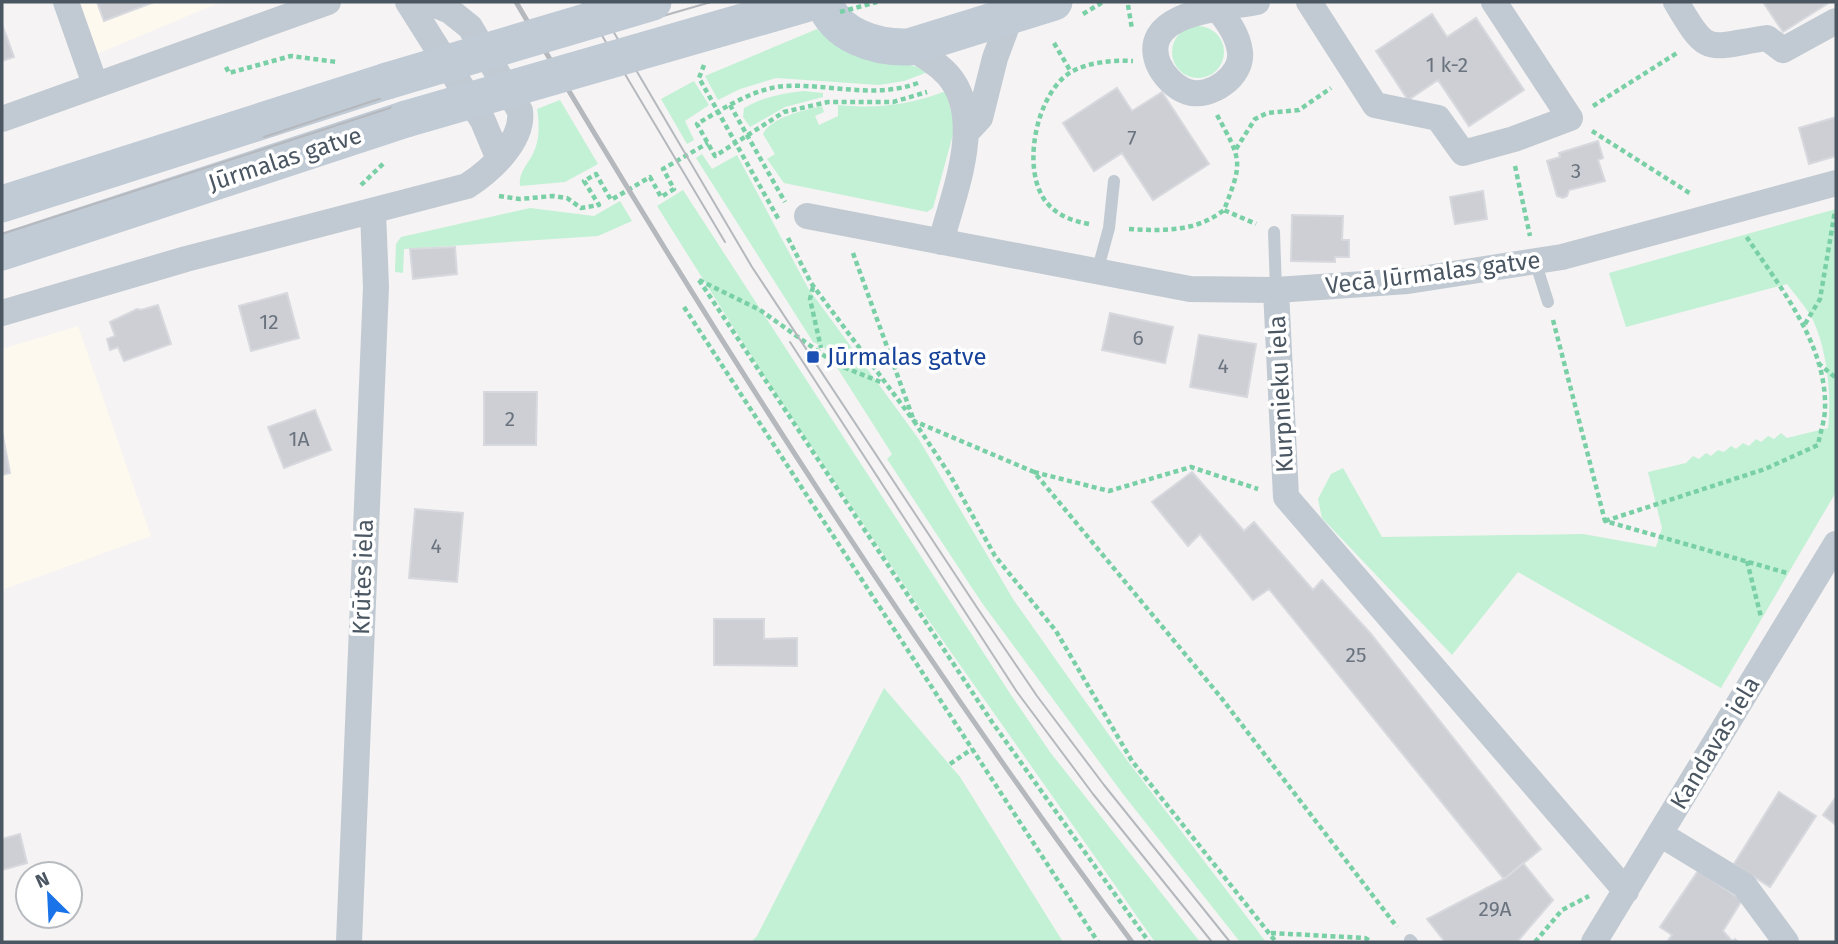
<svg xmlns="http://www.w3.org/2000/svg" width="1838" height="944" viewBox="0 0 1838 944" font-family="'Fira Sans',sans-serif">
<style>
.commercial{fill:#fdf9ef}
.green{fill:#c3f1d5}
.building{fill:#cdcfd5;stroke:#d7d9de;stroke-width:2}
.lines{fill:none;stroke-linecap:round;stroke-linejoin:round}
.path{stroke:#7ad0a6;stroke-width:4.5;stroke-dasharray:5 3.5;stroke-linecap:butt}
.lane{stroke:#c1cad2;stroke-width:12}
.street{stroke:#c1cad2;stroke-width:26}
.secondary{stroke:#c1cbd6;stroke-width:37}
.tram{stroke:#b5b8bd;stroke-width:2}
.rail{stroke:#b5b8bd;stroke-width:5}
.path-bridge{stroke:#7ad0a6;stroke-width:4.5;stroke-dasharray:5 3.5;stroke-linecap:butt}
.secondary-bridge{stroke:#c1cbd6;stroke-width:37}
.transit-dot{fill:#1a4fb4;stroke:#fff;stroke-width:2.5}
.labels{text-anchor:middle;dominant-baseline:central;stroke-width:7;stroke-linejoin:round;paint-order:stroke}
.number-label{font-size:21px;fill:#6b747e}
.street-label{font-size:24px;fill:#4a5661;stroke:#fff}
.transit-label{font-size:24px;fill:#164399;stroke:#fff;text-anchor:start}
</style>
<rect width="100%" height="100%" fill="#f5f3f3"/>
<!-- commercial -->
<path class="commercial" d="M 77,2 L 221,2 L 97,54 Z
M 78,326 L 151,536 L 2,590 L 2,349 Z"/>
<!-- green -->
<path class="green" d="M1172 52a26 26 0 1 1 52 0a26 26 0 1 1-52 0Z
M 817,29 C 830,41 841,50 858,56 C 881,65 906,59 928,72 L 904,81 L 879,85 L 776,78 L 740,89 L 718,100 L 705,76 Z
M 694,81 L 709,105 L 685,121 L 694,140 L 687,144 L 661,99 Z
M 804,91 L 823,93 L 823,97 L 785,107 L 750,127 L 743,117 L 744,108 C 763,97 783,93 804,91 Z
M 946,91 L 955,127 L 933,208 L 927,212 L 784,183 L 767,159 L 775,154 L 763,134 C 771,117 805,110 822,106 L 824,112 L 815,116 L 819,125 L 838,116 L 838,105 C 878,109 909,105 946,91 Z
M 560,100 L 598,164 L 565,182 L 520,186 C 518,171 530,163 535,149 C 540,136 539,122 537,109 Z
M 702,154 L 712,169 L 737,155 L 808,288 L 918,438 L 1013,599 L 1126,759 L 1266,942 L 1240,942 L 1123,794 L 982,603 L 887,459 L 892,454 L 824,347 L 813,342 L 696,158 Z
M 683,190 L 1011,695 L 1050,752 L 1200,942 L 1155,942 L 915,601 L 764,376 L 657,206 Z
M 620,201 L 632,221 L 598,236 L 404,249 L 403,273 L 395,272 L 396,244 L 401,237 L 530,208 L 594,216 Z
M 1836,209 L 1836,492 L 1721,688 L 1518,572 L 1452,655 L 1322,518 L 1318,499 L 1331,474 L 1343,468 L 1382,537 L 1583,534 L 1656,547 L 1662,528 L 1648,472 L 1686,463 L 1693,456 L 1699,459 L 1706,453 L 1711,456 L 1718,450 L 1724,452 L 1731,446 L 1736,449 L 1743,443 L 1749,446 L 1756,439 L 1761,442 L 1768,436 L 1774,439 L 1781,433 L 1787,438 L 1828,428 C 1832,395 1827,350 1813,320 C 1807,308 1795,295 1787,284 L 1626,327 L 1609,273 Z
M 884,688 L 960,777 L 1063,942 L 751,942 L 757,936 Z"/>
<!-- building -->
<path class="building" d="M 97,2 L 154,2 L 104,21 Z
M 1763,2 L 1830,2 L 1783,32 Z
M 1432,14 L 1447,37 L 1476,18 L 1524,90 L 1469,126 L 1438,80 L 1408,100 L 1376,51 Z
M 2,24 L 14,57 L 2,61 Z
M 1117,88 L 1132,111 L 1162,92 L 1209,164 L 1153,200 L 1122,153 L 1094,171 L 1063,123 Z
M 1836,117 L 1836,156 L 1809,164 L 1799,128 Z
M 1598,141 L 1603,158 L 1598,160 L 1605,181 L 1569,190 L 1567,196 L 1563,198 L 1557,196 L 1547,161 L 1560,157 L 1559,153 Z
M 1483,191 L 1487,219 L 1455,224 L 1450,197 Z
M 1292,215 L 1343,216 L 1342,240 L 1349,240 L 1349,257 L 1335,257 L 1335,262 L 1291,261 Z
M 455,247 L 457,274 L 413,279 L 410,249 Z
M 287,293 L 299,338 L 251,351 L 239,306 Z
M 158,305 L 171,344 L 124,361 L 118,347 L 110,350 L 107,339 L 115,336 L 110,322 L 137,309 L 141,310 Z
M 1110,313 L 1173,327 L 1165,363 L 1102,350 Z
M 1199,335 L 1256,344 L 1247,397 L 1190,387 Z
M 484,392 L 537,392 L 536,445 L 484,445 Z
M 315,410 L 331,450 L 284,468 L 268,427 Z
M 2,431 L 10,473 L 2,475 Z
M 1192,472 L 1244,531 L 1254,522 L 1313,590 L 1322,580 L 1371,634 L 1541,849 L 1504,879 L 1269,589 L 1253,600 L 1200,534 L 1188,546 L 1152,502 Z
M 415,509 L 463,513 L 457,582 L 409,578 Z
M 714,619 L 764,619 L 764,639 L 797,638 L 797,666 L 714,665 Z
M 1779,792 L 1816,816 L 1770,887 L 1734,864 Z
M 1836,797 L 1836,825 L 1823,815 Z
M 20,834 L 27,863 L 2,870 L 2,839 Z
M 1523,863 L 1553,900 L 1517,942 L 1445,942 L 1427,919 L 1504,879 Z
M 1698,871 L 1742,900 L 1723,931 L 1732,941 L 1735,939 L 1738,942 L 1667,942 L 1672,935 L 1660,927 Z"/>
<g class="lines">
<!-- path -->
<path class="path" d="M 1128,5 L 1132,29
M 1083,14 L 1103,2
M 1054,43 L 1071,72
M 704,65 L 699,78 L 779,220
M 226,67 L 229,73 L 291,56 L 337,62
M 918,83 C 874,99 832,84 787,86 C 756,87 724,108 697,124 L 715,156 L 784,112 L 828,102 L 893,102 L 927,92
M 730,105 L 785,202
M 1593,106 L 1677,53
M 1217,115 C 1242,161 1243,161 1224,210 L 1256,224
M 1592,131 L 1691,194
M 1236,149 L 1255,119 L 1267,113 L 1299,110 L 1331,88
M 1515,166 L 1530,236
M 361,185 L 385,162
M 499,196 L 520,199 L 553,196 L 567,198 L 581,208 L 599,205 L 584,181 L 596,174 L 611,200 L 650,177 L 661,197 L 674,189 L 663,169 L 708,143
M 1089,224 C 1073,221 1058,216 1047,203 C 1020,171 1036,93 1071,72 C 1089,62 1112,60 1133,61
M 1129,229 C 1163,231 1196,232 1224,210
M 788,238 L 811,283 L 914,421 L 1034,472 L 1219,695 L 1397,927
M 853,253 L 914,421 L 950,475 L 995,556 L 1056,631 L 1132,761 L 1276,942
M 699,280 L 992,722 L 1149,942
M 699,280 L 760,310 L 836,364 L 883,383
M 813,287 L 810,299 L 821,348
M 684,307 L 1098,942
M 1553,320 L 1605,521 L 1787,573
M 1805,324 L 1820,299 L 1835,211
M 1818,363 L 1836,378
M 1034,472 L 1109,491 L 1191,467 L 1258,489
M 1605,521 L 1765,469 L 1818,445 C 1820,433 1825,420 1825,408 C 1827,344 1779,286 1746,236
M 1747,561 L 1761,617
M 950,764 L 972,749
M 1271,933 L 1365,938 L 1372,942
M 1535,942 L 1562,910 L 1589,896"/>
<!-- lane -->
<path class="lane" d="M 1274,232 L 1276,290
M 1535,261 L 1548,302
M 1097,272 L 1109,228 L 1114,181
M 1410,940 L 1412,942"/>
<!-- street -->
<path class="street" d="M 66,2 L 95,84
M 408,2 L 483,121 L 498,157
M 1309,2 L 1375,105 L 1438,118 L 1463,153 L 1514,139 L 1570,118 L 1494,2
M 1676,2 C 1709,58 1706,47 1767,38 L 1783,50 L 1836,21
M 1218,9 C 1228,22 1238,35 1240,52 C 1243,76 1210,99 1188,92 C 1175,88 1163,75 1158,63 C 1139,11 1227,8 1257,2
M 909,47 C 923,55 937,63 948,75 C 986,119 953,194 941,242
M 2,119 L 328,2
M 966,133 L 980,118 L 995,58 L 1011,15
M 807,216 L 1190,289 L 1276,290 L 1408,281 L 1562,257 L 1836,183
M 1276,290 L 1286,497 L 1626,891
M 2,313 L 186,259 L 467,186 C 490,171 524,141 520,111 L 470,27 L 450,11 L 428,2
M 1660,834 L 1744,885 L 1786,942
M 349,942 L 376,287 L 373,212
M 1594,942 L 1836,544"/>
<!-- secondary -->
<path class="secondary" d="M 824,2 C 836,36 876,48 909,47 L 1054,2
M 2,204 L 387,81
M 2,252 L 406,119"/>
<!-- tram -->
<path class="tram" d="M 582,2 L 725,242
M 596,2 L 752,267 L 978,609 L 1037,696 L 1104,785 L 1230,942
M 264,137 L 394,94 L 711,2
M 2,234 L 399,105 L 756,2
M 790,342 L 1017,692 L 1093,794 L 1212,942"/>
<!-- rail -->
<path class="rail" d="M 516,2 C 705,322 910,644 1132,942"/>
<!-- path-bridge -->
<path class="path-bridge" d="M 840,12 L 877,2"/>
<!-- secondary-bridge -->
<path class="secondary-bridge" d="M 387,81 L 653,2
M 406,119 L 812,2"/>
</g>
<!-- markers -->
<rect class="transit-dot" x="806" y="350" width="14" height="14" rx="3.5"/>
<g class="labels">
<!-- number labels -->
<g class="number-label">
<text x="1447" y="65">1 k-2</text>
<text x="1132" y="138">7</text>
<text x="1576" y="171">3</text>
<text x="269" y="322">12</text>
<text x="1138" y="338">6</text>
<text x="1223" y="366">4</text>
<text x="510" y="419">2</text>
<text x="299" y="439">1A</text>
<text x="436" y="546">4</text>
<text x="1356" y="655">25</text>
<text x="1495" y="909">29A</text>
</g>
<!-- street labels -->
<g class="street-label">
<text transform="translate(285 159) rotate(-18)">Jūrmalas gatve</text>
<text transform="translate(1433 273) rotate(-7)">Vecā Jūrmalas gatve</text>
<text transform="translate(1281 394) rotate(-93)">Kurpnieku iela</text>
<text transform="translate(363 577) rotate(-88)">Krūtes iela</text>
<text transform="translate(1715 743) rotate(-59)">Kandavas iela</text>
</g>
<!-- transit labels -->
<g class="transit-label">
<text x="827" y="357">Jūrmalas gatve</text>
</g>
</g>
<!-- border -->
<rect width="1838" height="944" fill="none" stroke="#4a5661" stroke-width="7"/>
<!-- north arrow -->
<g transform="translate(49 895) rotate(336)"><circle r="33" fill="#ffffff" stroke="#b7bbc0" stroke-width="2"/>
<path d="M0-5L12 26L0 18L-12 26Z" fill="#1a73e8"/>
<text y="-10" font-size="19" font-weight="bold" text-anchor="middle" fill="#4a5661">N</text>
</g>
</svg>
